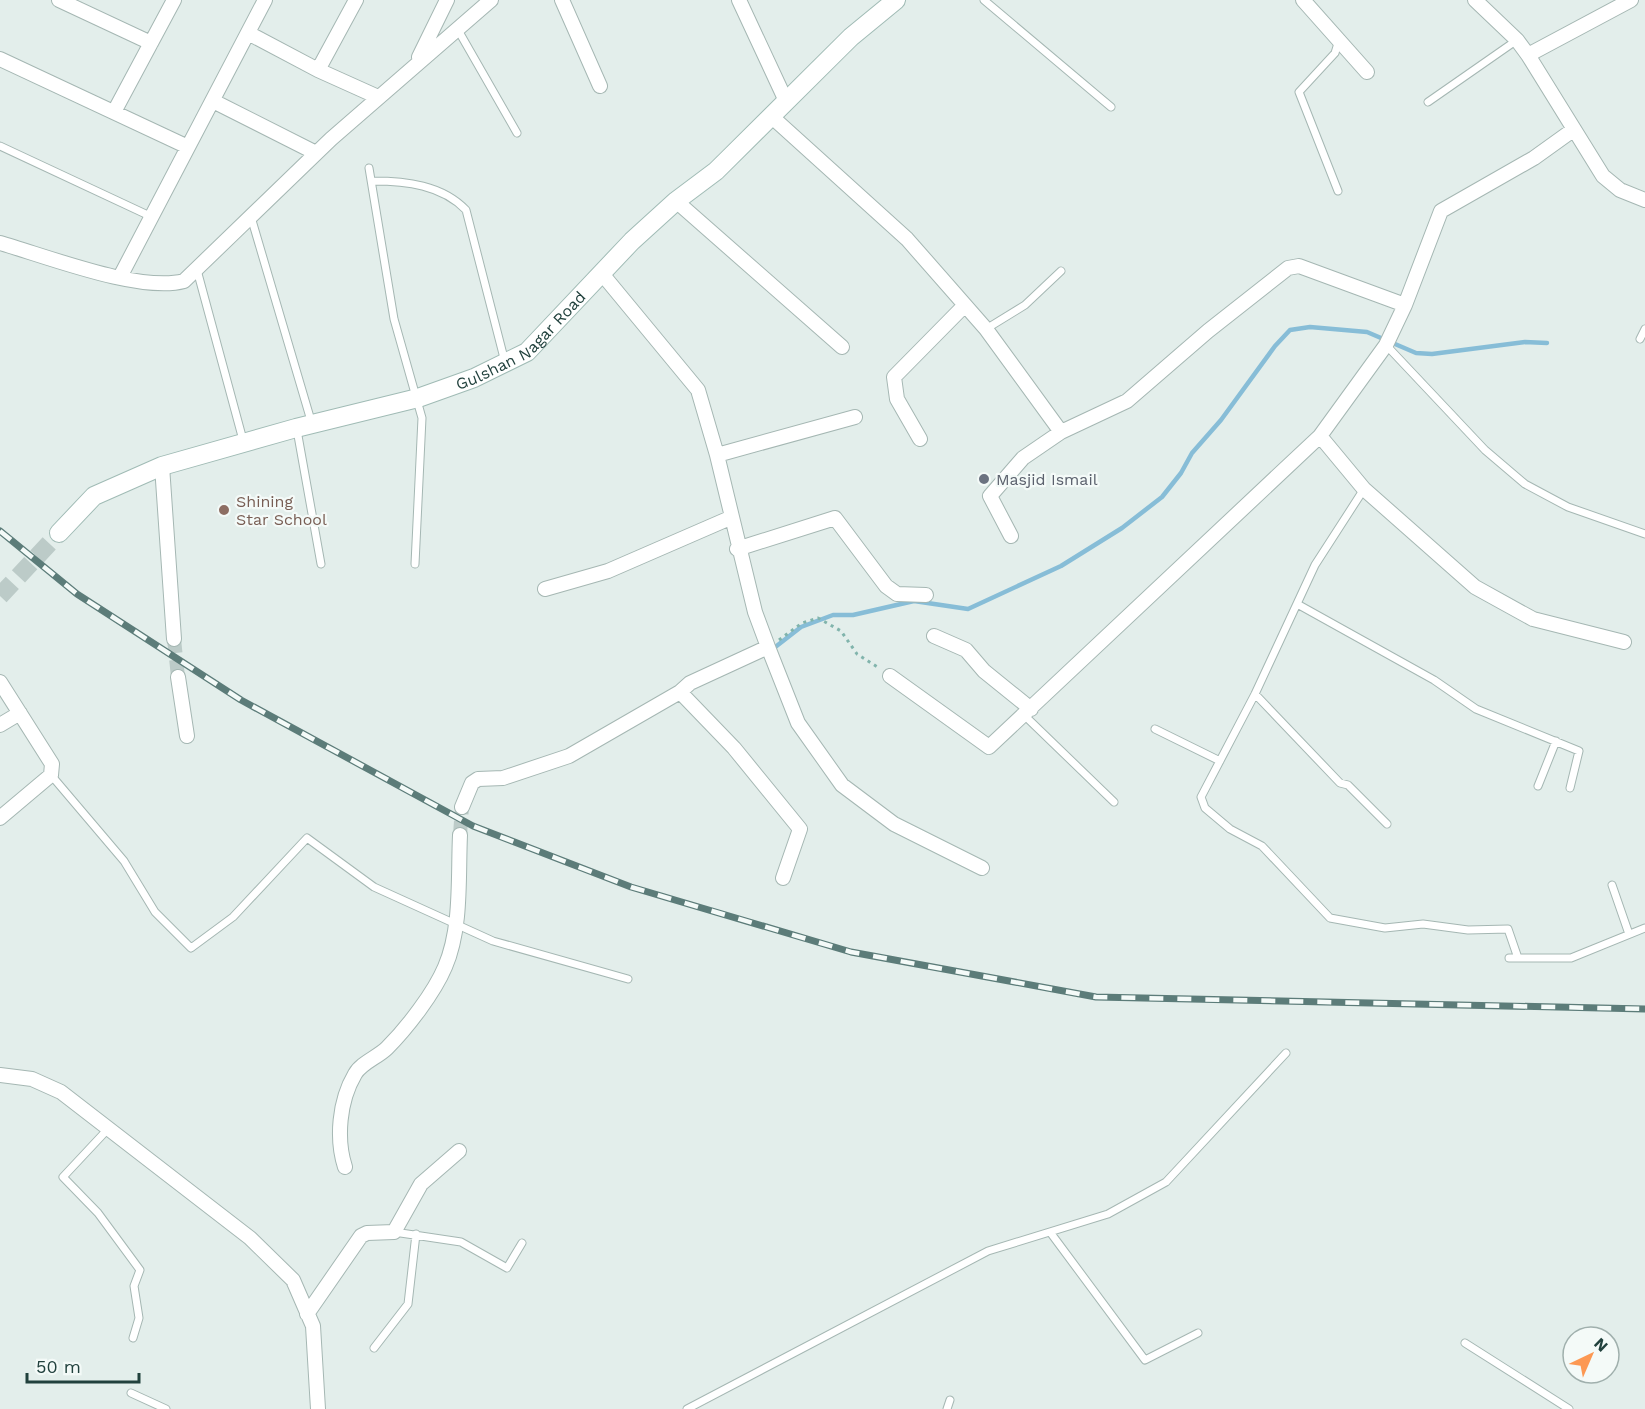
<svg xmlns="http://www.w3.org/2000/svg" width="1645" height="1409" viewBox="0 0 1645 1409" font-family="'Work Sans',sans-serif">
<style>
.lines{fill:none;stroke-linecap:round;stroke-linejoin:round}
.stream{stroke:#87bdd7;stroke-width:4.5}
.street-tunnel{stroke:#bccbc8;stroke-width:14;stroke-dasharray:14 7;stroke-linecap:butt}
.secondary-tunnel{stroke:#bccbc8;stroke-width:18;stroke-dasharray:18 9;stroke-linecap:butt}
.lane-casing{stroke:#a5b7b3;stroke-width:9}
.street-casing{stroke:#a5b7b3;stroke-width:16}
.secondary-casing{stroke:#a0bbb5;stroke-width:20}
.path{stroke:#81b4ac;stroke-width:3;stroke-dasharray:3 4.5;stroke-linecap:butt}
.lane{stroke:#fff;stroke-width:7}
.street{stroke:#fff;stroke-width:14}
.secondary{stroke:#fff;stroke-width:18}
.rail-casing{stroke:#5c7c79;stroke-width:7}
.rail{stroke:#f4faf8;stroke-width:4.5;stroke-dasharray:14;stroke-linecap:butt}
.worship-dot{fill:#6b7280;stroke:#f4faf8;stroke-width:2}
.education-dot{fill:#8d6e63;stroke:#f4faf8;stroke-width:2}
.labels{text-anchor:middle;dominant-baseline:central;stroke-width:4.5;stroke-linejoin:round;paint-order:stroke}
.street-label{font-size:16px;fill:#21413d;stroke:#f4faf8}
.worship-label{font-size:16px;fill:#5b616d;stroke:#f4faf8;text-anchor:start}
.education-label{font-size:16px;fill:#785e54;stroke:#f4faf8;text-anchor:start}
</style>
<rect width="100%" height="100%" fill="#e3eeeb"/>
<g class="lines">
<!-- stream -->
<path class="stream" d="M 774,648 L 801,627 L 833,615 L 853,615 L 914,601 L 968,609 L 1061,566 L 1122,528 L 1162,497 L 1181,473 L 1192,453 L 1221,420 L 1275,346 L 1290,330 L 1310,327 L 1367,332 L 1416,353 L 1432,354 L 1525,342 L 1547,343"/>
<!-- street-tunnel -->
<path class="street-tunnel" d="M 174,639 L 178,677
M 460,835 L 462,807"/>
<!-- secondary-tunnel -->
<path class="secondary-tunnel" d="M 0,596 L 59,533"/>
<defs>
<path id="lane" d="M 984,0 L 1111,107
M 458,30 L 517,133
M 1428,102 L 1517,40
M 0,146 L 152,217
M 369,168 L 394,319 L 422,418 L 415,564
M 373,181 C 406,181 442,185 466,210 L 505,362
M 1338,191 L 1299,92 L 1335,53 L 1339,40
M 251,217 L 312,424
M 197,270 L 243,440
M 986,329 L 1025,305 L 1061,271
M 1640,339 L 1645,329
M 1386,345 L 1485,450 L 1525,484 L 1568,507 L 1645,534
M 297,430 L 321,564
M 1364,489 L 1315,565 L 1255,694 L 1201,797 L 1205,808 L 1230,829 L 1262,846 L 1330,918 L 1385,928 L 1423,924 L 1468,930 L 1508,929 L 1518,958
M 1299,605 L 1434,680 L 1476,709 L 1579,751 L 1570,788
M 1255,694 L 1340,783 L 1348,785 L 1387,824
M 1024,715 L 1114,802
M 1155,729 L 1220,761
M 51,775 L 124,861 L 155,912 L 191,948 L 233,917 L 307,838 L 374,887 L 493,941 L 628,979
M 1538,786 L 1556,741
M 1612,885 L 1629,934
M 1509,958 L 1571,958 L 1645,928
M 107,1130 L 63,1177 L 98,1213 L 140,1270 L 134,1286 L 139,1318 L 133,1338
M 394,1232 L 461,1242 L 507,1268 L 522,1243
M 1050,1232 L 1145,1360 L 1198,1333
M 1465,1343 L 1569,1409
M 374,1348 L 408,1304 L 416,1234
M 131,1393 L 166,1409
M 687,1409 L 988,1251 L 1108,1214 L 1166,1182 L 1286,1053
M 947,1409 L 950,1400"/>
<path id="street" d="M 59,0 L 151,43
M 562,0 L 600,86
M 739,0 L 786,101
M 1303,0 L 1367,72
M 1475,0 L 1517,40 L 1528,55 L 1603,176 L 1620,190 L 1645,200
M 248,33 L 318,70 L 378,97
M 1528,55 L 1631,0
M 419,57 L 447,0
M 0,59 L 188,147
M 318,70 L 356,0
M 213,101 L 316,153
M 114,112 L 174,0
M 771,116 L 907,239 L 986,329 L 1061,432 L 1127,401 L 1208,331 L 1288,268 L 1299,266 L 1405,305
M 676,201 L 842,347
M 0,243 C 46,256 140,293 184,281 L 331,139 L 491,0
M 603,275 L 698,390 L 717,455 L 755,612 L 768,647
M 120,277 L 265,0
M 1320,436 L 1364,489 L 1475,587 L 1533,619 L 1624,642
M 920,439 L 897,399 L 894,377 L 964,306
M 717,455 L 855,417
M 162,466 L 174,639
M 1011,536 L 990,496 L 1023,458 L 1061,432
M 737,549 L 835,518 L 886,586 L 897,594 L 926,595
M 545,589 L 608,571 L 730,518
M 934,636 L 966,650 L 984,671 L 1031,709
M 890,676 L 989,747 L 1320,436 L 1386,345 L 1405,305 L 1441,211 L 1534,158 L 1573,130
M 178,677 L 187,736
M 0,682 L 52,764 L 51,775 L 0,818
M 680,692 L 734,748 L 800,829 L 783,878
M 0,725 L 20,713
M 462,807 L 472,783 L 478,779 L 503,778 L 569,756 L 680,692 L 690,683 L 768,647 L 798,723 L 842,785 L 894,824 L 982,868
M 0,1075 L 32,1079 L 61,1092 L 250,1238 L 293,1280 L 313,1326 L 318,1409
M 345,1167 C 336,1139 339,1101 355,1074 C 361,1063 378,1057 387,1048 C 407,1028 434,993 445,967 C 462,928 458,877 460,835
M 307,1314 L 361,1236 L 367,1233 L 394,1232 L 421,1184 L 459,1151"/>
<g id="secondary">
<path id="s1" d="M 59,533 L 94,496 L 162,466 L 296,428 L 418,398 L 474,378 L 527,352 L 632,241 L 676,201 L 716,171 L 851,37 L 896,0"/>
</g>
</defs>
<!-- lane casing -->
<use href="#lane" class="lane-casing"/>
<!-- street casing -->
<use href="#street" class="street-casing"/>
<!-- secondary casing -->
<use href="#secondary" class="secondary-casing"/>
<!-- path -->
<path class="path" d="M 779,640 L 802,623 L 818,618 L 841,631 L 857,654 L 879,668"/>
<!-- lane -->
<use href="#lane" class="lane"/>
<!-- street -->
<use href="#street" class="street"/>
<!-- secondary -->
<use href="#secondary" class="secondary"/>
<defs>
<path id="rail" d="M 0,531 L 77,594 L 241,700 L 473,826 L 631,887 L 851,952 L 1096,997 L 1645,1009"/>
</defs>
<!-- rail casing -->
<use href="#rail" class="rail-casing"/>
<!-- rail -->
<use href="#rail" class="rail"/>
</g>
<!-- markers -->
<circle class="worship-dot" cx="984" cy="479" r="6"/>
<circle class="education-dot" cx="224" cy="510" r="6"/>
<g class="labels">
<!-- street labels -->
<g class="street-label">
<text stroke="none"><textPath href="#s1" startOffset="510">Gulshan Nagar Road</textPath></text>
</g>
<!-- worship labels -->
<g class="worship-label">
<text x="996" y="479">Masjid Ismail</text>
</g>
<!-- education labels -->
<g class="education-label">
<text x="236" y="501">Shining<tspan x="236" dy="18">Star School</tspan></text>
</g>
</g>
<!-- north arrow -->
<g transform="translate(1591 1355) rotate(44)"><circle r="28" fill="#f4faf8" stroke="#a0b0ad" stroke-width="1.5"/>
<path d="M0-4.5L10 22L0 15L-10 22Z" fill="#fc9853"/>
<text y="-9" font-size="16" font-weight="bold" text-anchor="middle" fill="#21413d">N</text>
</g>
<!-- scale -->
<path d="M27 1373v9h112v-9" fill="none" stroke="#21413d" stroke-width="3"/>
<text x="36" y="1373" font-size="18" fill="#21413d" stroke="#f4faf8" stroke-width="4.5" paint-order="stroke">50 m</text>
</svg>
